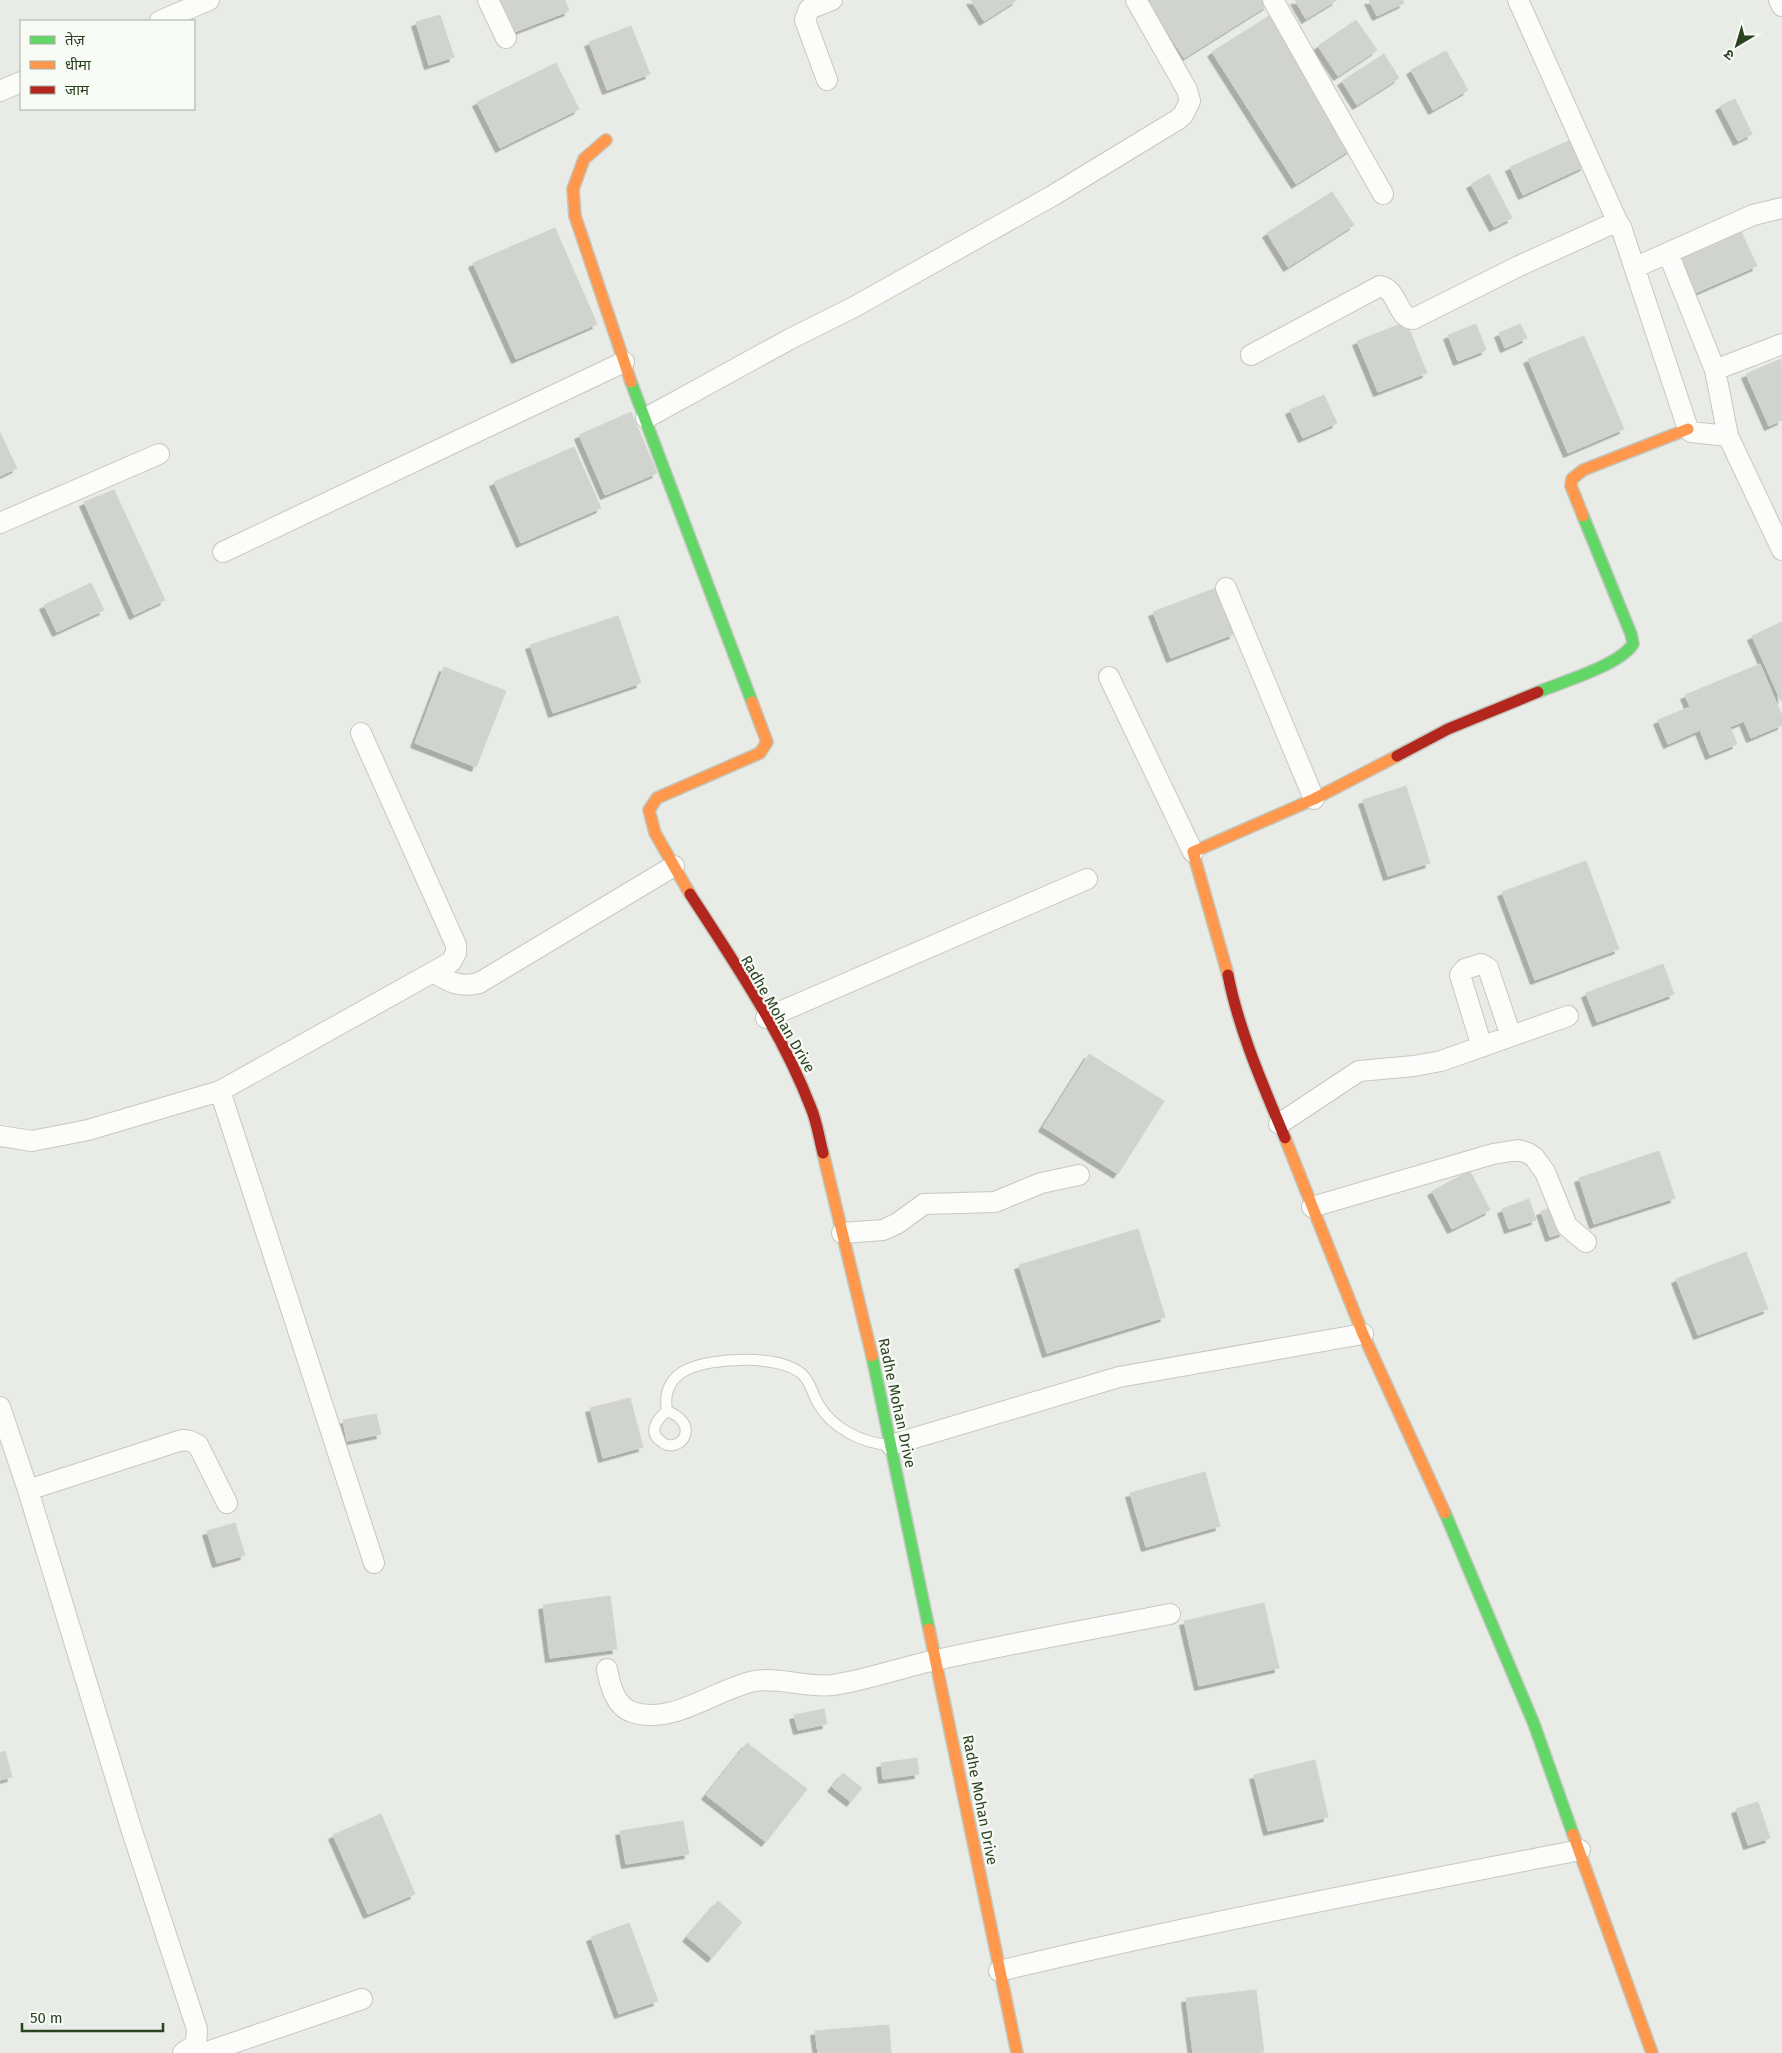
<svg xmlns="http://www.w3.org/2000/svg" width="1782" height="2053" viewBox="0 0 1782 2053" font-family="'Fira Sans','Noto Sans Devanagari',sans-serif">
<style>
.building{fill:#d1d4ce;stroke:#d1d5ce;filter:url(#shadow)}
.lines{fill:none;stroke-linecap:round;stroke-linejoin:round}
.lane-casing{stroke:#c5c8c3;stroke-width:12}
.street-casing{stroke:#c5c8c3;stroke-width:22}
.fast-casing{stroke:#c3c8bf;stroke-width:14}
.slow-casing{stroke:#c3c8bf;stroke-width:14}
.jam-casing{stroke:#c3c8bf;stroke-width:14}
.lane{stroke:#fcfcfb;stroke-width:10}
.street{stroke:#fcfcfb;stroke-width:20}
.fast{stroke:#63d668;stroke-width:11}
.slow{stroke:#ff974d;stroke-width:11}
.jam{stroke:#b3261e;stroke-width:11}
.labels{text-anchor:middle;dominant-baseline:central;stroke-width:4.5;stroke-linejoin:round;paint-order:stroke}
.street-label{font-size:15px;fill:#2a4221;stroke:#f7faf5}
</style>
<defs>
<filter id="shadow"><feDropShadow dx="-4.5" dy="4.5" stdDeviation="0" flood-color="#0004"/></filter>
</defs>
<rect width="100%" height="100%" fill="#e8ebe6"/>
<!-- building -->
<path class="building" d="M 496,0 L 565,0 L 569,11 L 509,34 Z
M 971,0 L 1017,0 L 984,21 Z
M 1147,0 L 1264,0 L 1268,5 L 1184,58 Z
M 1295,0 L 1337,0 L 1306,19 Z
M 1369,0 L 1402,0 L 1404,3 L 1377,16 Z
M 440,15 L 454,57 L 429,65 L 416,22 Z
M 1269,16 L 1353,148 L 1296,184 L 1212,52 Z
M 1356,20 L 1377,50 L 1338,76 L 1318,46 Z
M 631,26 L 650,74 L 607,90 L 589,42 Z
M 1446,51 L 1468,90 L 1433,110 L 1411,70 Z
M 1384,54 L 1399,78 L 1357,105 L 1342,81 Z
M 556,63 L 579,109 L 500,148 L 477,102 Z
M 1735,99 L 1752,134 L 1738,141 L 1720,106 Z
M 1573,139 L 1585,166 L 1523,195 L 1510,167 Z
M 1489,174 L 1512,218 L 1494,227 L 1471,184 Z
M 1332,192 L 1354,225 L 1288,267 L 1267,233 Z
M 1738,225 L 1757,266 L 1695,293 L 1677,253 Z
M 555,228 L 597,324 L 516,359 L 473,263 Z
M 1406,322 L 1427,373 L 1378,392 L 1357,341 Z
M 1476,324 L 1486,350 L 1458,361 L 1448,335 Z
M 1520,324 L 1527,338 L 1505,348 L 1499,333 Z
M 1584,336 L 1624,429 L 1568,453 L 1528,359 Z
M 1781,359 L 1782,420 L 1769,426 L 1746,374 Z
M 1324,395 L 1337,423 L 1303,438 L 1290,410 Z
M 631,412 L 657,473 L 605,495 L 579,435 Z
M 0,433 L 17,468 L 0,476 Z
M 574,447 L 601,508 L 521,543 L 494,482 Z
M 114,490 L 165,600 L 134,615 L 84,502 Z
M 91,583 L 104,610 L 57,632 L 44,605 Z
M 1216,588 L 1234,634 L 1171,658 L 1153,612 Z
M 618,616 L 641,683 L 553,713 L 530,645 Z
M 1782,622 L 1782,700 L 1781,701 L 1752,636 Z
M 1760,664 L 1782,716 L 1782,725 L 1751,738 L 1744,721 L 1730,727 L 1737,744 L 1710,755 L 1700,730 L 1668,744 L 1658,720 L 1690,707 L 1685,695 Z
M 444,667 L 506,691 L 476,767 L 415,743 Z
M 1406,786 L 1430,863 L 1388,876 L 1363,800 Z
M 1586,861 L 1619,949 L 1535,980 L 1502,892 Z
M 1663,964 L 1674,994 L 1597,1022 L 1586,993 Z
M 1089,1054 L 1164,1101 L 1118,1174 L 1043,1127 Z
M 1659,1151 L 1675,1198 L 1594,1224 L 1579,1178 Z
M 1470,1171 L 1490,1210 L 1452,1229 L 1432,1191 Z
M 1529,1199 L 1536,1220 L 1509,1229 L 1502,1209 Z
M 1554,1207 L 1564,1232 L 1550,1237 L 1541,1211 Z
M 1138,1229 L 1165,1317 L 1047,1353 L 1019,1265 Z
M 1746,1252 L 1768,1309 L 1698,1335 L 1676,1279 Z
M 630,1398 L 643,1447 L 603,1458 L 590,1408 Z
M 376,1414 L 381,1434 L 347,1441 L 343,1420 Z
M 1205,1472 L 1220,1526 L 1146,1547 L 1130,1493 Z
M 235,1523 L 245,1555 L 217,1563 L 207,1531 Z
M 610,1596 L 617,1649 L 550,1658 L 543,1605 Z
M 1264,1603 L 1279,1668 L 1199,1686 L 1184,1621 Z
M 824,1709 L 827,1724 L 798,1730 L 794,1715 Z
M 747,1743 L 807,1789 L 766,1842 L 706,1795 Z
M 5,1751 L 12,1777 L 0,1780 L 0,1753 Z
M 917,1758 L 919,1774 L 883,1779 L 881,1763 Z
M 1315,1760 L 1328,1817 L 1268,1831 L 1254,1775 Z
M 843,1773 L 862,1788 L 851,1802 L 832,1787 Z
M 1758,1802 L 1770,1838 L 1748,1845 L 1736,1809 Z
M 381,1814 L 415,1894 L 368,1914 L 333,1835 Z
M 683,1821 L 689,1854 L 626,1864 L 620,1831 Z
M 718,1901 L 742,1922 L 712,1958 L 687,1937 Z
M 629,1923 L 658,2001 L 619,2014 L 591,1937 Z
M 1256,1990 L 1264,2052 L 1193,2053 L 1186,1998 Z
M 889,2025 L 891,2053 L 818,2053 L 815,2031 Z"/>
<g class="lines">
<defs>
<path id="lane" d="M 667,1411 C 671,1413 677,1415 680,1419 C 690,1428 686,1443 673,1445 C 668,1446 665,1445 662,1442 C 647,1433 657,1419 667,1411 C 664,1393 669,1379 686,1370 C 712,1357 781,1354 803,1375 C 811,1383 813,1396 819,1405 C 833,1429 863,1443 889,1445"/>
<path id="street" d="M 488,0 L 506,38
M 1273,0 L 1383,194
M 1518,0 L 1618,223
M 1779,0 L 1782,6
M 160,21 L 209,0
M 827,80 L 805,20 L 809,9 L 832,0
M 0,91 L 21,82
M 1668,253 L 1715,370 L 1728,436 L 1782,550
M 1636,267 L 1753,215 L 1782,208
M 1251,355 L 1380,286 C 1398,289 1397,318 1413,319 L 1519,266 L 1616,222 L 1621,227 L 1688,429 L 1691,432 L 1728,436
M 1715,370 L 1782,344
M 646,418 L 790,339 L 854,307 L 1052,196 L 1177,120 L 1183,115 L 1190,101 L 1187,90 L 1136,0
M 0,523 L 159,454
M 223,552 L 624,362
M 1226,588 L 1314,799
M 1109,677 L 1193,852
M 433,972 C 449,982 460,988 479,983 L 674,866
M 766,1018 L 1087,879
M 1482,1047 L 1460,975 L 1465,969 L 1481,964 L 1488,968 L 1511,1036
M 220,1091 L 374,1563
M 1279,1124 L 1359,1071 L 1414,1066 L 1441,1061 L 1568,1016
M 0,1136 L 32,1141 L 88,1130 L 220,1091 L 451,962 L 456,953 L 456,945 L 361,733
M 1312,1207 L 1493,1154 L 1518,1150 L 1528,1153 L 1534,1157 L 1545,1172 L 1567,1226 L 1586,1242
M 842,1233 L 883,1230 L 898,1223 L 924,1204 L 995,1202 L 1041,1183 L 1079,1175
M 0,1407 L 28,1490 L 131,1828 L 197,2029 L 196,2044 L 183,2053
M 891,1445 L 1119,1377 L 1363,1334
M 28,1490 L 182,1440 L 190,1441 L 198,1445 L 227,1503
M 607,1669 C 610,1685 615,1706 632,1712 C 673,1726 717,1688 755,1681 C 781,1677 807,1688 833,1685 C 868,1680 902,1667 936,1660 C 1014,1643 1092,1629 1170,1614
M 999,1971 C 1191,1925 1386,1888 1580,1850
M 207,2052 L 362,1999"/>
<path id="fast" d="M 631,382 L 752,702
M 1538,692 C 1562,682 1620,665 1633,644 L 1631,634 L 1583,516
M 872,1356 L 929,1629
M 1445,1513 L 1534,1724 L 1573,1834"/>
<path id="slow" d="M 606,140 L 584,159 L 573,189 L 575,216 L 631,382
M 1583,516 L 1571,486 L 1572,479 L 1583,470 L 1688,429
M 690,894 L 655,833 L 649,810 L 657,798 L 760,753 L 767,742 L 752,702
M 1228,975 L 1193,852 L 1314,799 L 1397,756
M 1285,1138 L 1363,1334 L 1445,1513
M 823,1153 L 872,1356
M 929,1629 L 1017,2053
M 1573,1834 L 1652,2053"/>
<path id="jam" d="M 1397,756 L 1448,729 L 1538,692
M 690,894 C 734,962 782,1032 811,1108 C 817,1122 819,1138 823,1153
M 1228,975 C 1239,1031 1263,1085 1285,1138"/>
</defs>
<!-- lane casing -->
<use href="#lane" class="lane-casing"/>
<!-- street casing -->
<use href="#street" class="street-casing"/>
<!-- fast casing -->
<use href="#fast" class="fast-casing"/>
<!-- slow casing -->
<use href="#slow" class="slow-casing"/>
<!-- jam casing -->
<use href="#jam" class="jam-casing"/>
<!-- lane -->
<use href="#lane" class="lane"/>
<!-- street -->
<use href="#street" class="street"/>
<!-- fast -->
<use href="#fast" class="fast"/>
<!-- slow -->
<use href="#slow" class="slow"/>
<!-- jam -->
<use href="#jam" class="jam"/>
</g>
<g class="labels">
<!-- street labels -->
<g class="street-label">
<text transform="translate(778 1014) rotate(60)">Radhe Mohan Drive</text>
<text transform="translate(897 1403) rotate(78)">Radhe Mohan Drive</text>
<text transform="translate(980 1800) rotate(79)">Radhe Mohan Drive</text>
</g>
</g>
<!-- legend -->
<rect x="20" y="20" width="175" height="90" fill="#f7faf5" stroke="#a5b0a0"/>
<rect x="30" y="36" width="25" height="8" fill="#63d668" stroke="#a5b0a0"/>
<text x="65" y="45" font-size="15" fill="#2a4221">तेज़</text>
<rect x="30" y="61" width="25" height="8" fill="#ff974d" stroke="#a5b0a0"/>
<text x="65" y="70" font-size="15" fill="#2a4221">धीमा</text>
<rect x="30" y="86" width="25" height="8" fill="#b3261e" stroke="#a5b0a0"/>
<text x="65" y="95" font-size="15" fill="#2a4221">जाम</text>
<!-- north arrow -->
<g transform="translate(1737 45) rotate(218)" stroke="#f7faf5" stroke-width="4" paint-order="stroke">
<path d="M0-4L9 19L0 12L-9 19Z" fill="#2a4221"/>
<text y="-8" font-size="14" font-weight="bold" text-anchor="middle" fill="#2a4221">उ</text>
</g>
<!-- scale -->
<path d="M22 2023v8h141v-8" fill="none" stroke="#2a4221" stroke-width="2.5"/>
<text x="30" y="2023" font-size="15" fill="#2a4221" stroke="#f7faf5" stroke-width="4" paint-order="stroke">50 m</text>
</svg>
